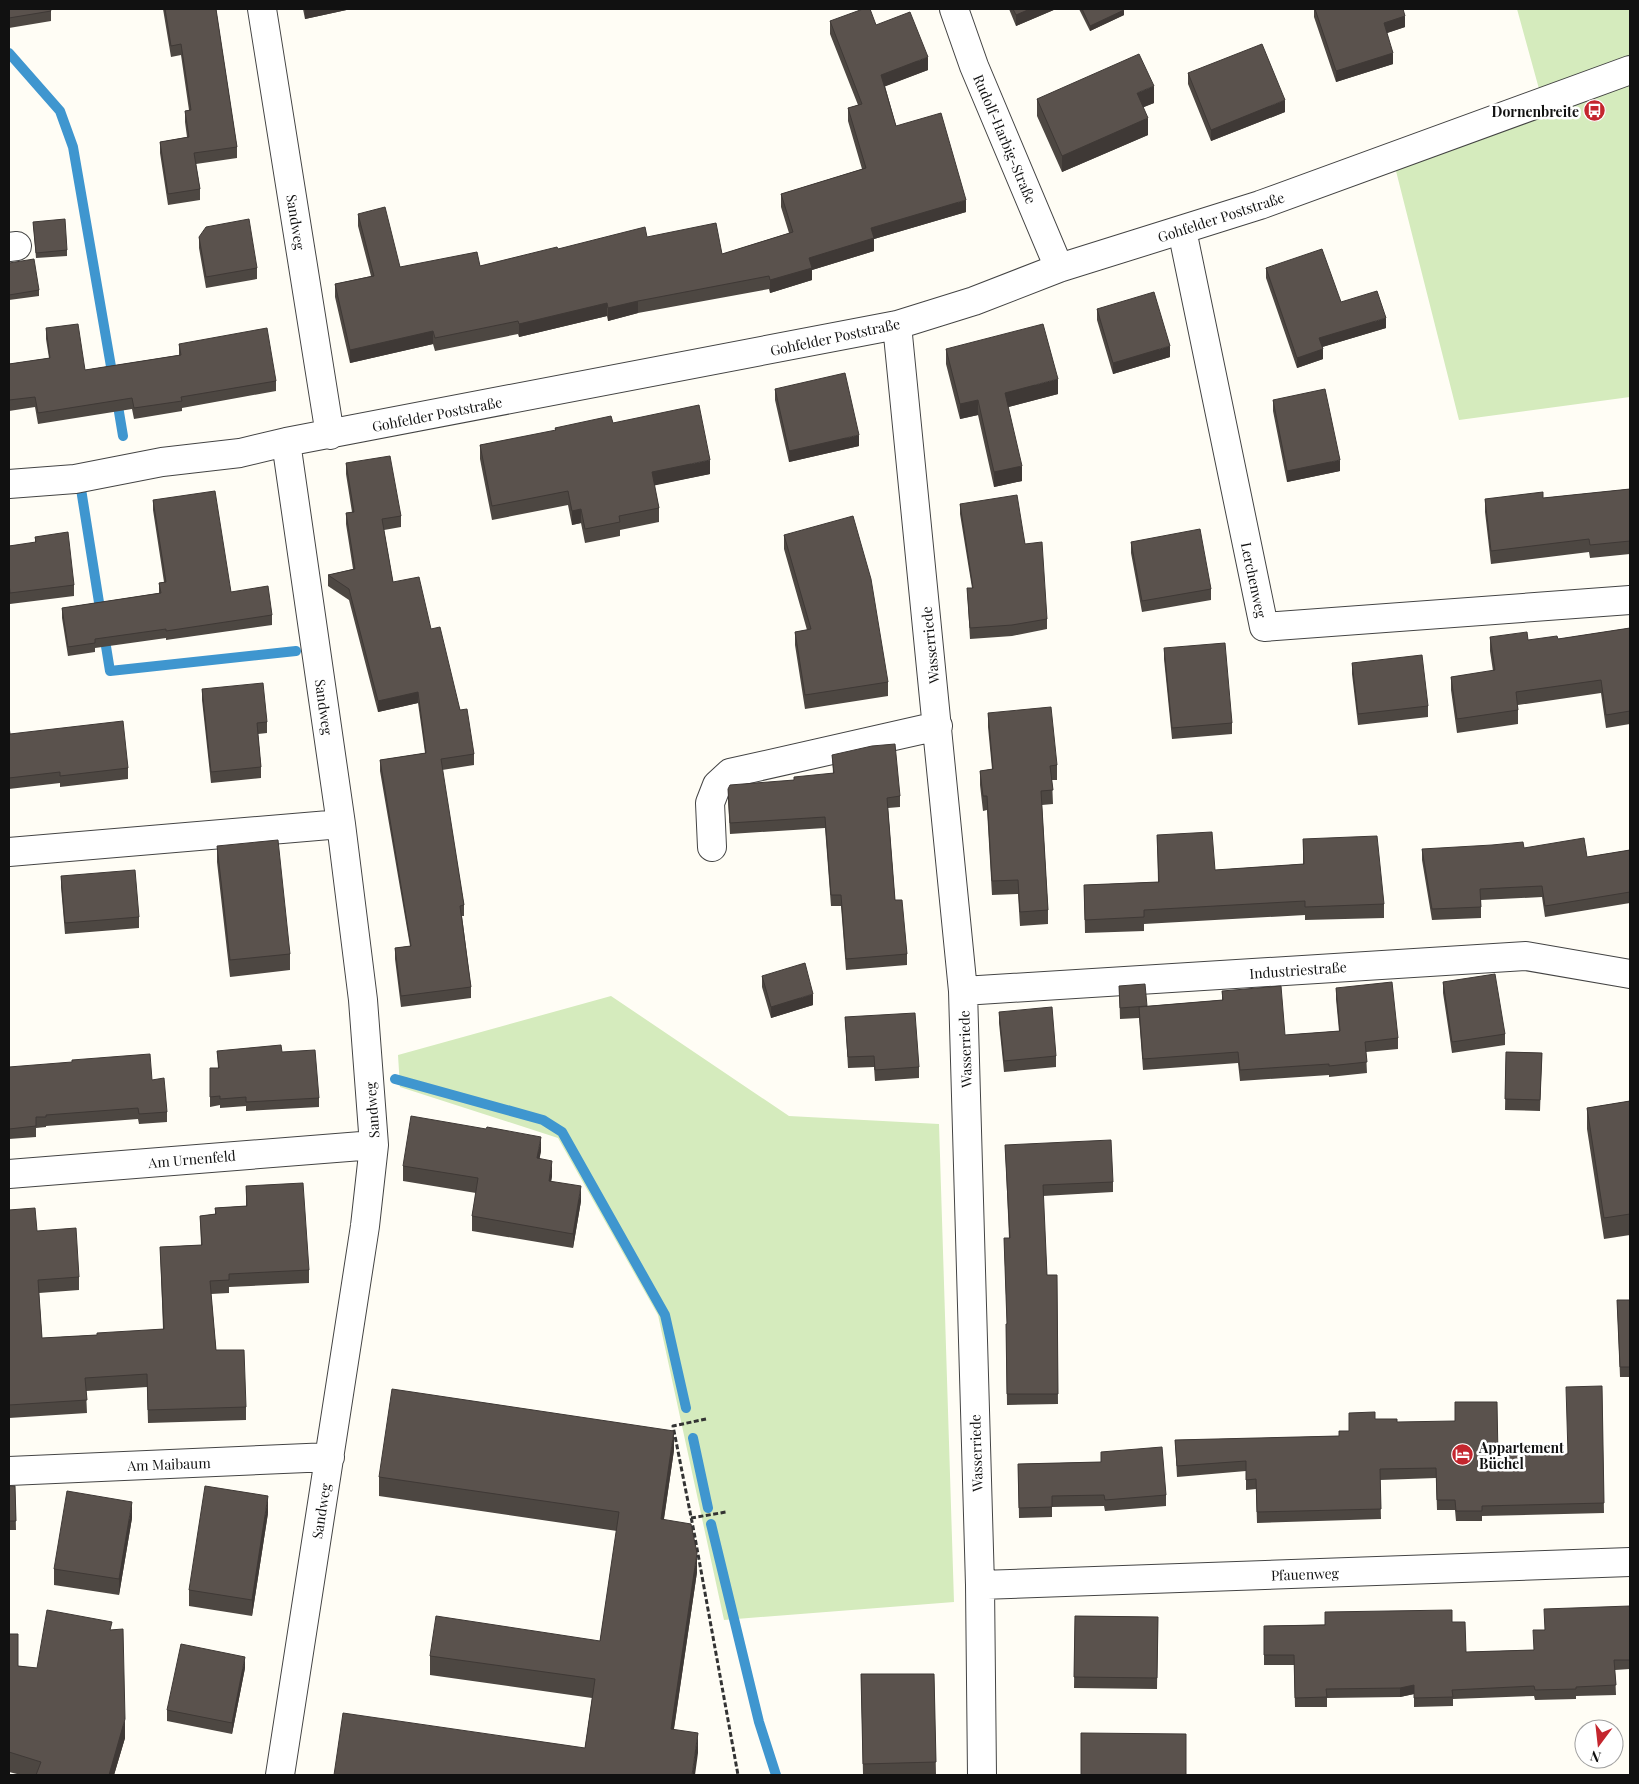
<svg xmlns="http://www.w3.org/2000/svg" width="1639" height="1784" viewBox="0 0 1639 1784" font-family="'Playfair Display',serif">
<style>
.green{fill:#d5ebbd}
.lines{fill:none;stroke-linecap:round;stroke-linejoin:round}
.stream{stroke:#3f96cf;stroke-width:10}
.minor-casing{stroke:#444;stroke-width:30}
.path{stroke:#333;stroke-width:3;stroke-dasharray:5 2.5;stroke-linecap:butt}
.minor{stroke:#fff;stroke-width:28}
.wall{fill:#4d4742}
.shaded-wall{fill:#3f3936}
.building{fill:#5a524d;stroke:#3f3936}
.labels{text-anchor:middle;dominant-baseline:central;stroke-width:5;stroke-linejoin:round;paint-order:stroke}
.poi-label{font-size:14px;font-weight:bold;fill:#111;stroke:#fff;text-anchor:end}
.street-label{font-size:14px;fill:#111;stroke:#fff}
</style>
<rect width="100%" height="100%" fill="#fffdf5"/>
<!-- green -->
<path class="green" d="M 1517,9 L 1630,9 L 1630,397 L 1459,420 L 1395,167 L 1544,107 Z
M 611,996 L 789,1116 L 939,1124 L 954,1602 L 724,1620 L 658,1315 L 558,1138 L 400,1087 L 398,1055 Z"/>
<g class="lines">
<!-- stream -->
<path class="stream" d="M 9,53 L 60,111 L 73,147 L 113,378
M 117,400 L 123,436
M 81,489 L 101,615
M 104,634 L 110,671 L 296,651
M 395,1079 L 543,1120 L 562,1132 L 665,1315 L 686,1408
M 693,1438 L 708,1508
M 711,1524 L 759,1722 L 776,1775"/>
<defs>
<path id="minor" d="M 262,9 L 330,435
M 954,9 L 974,66 L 1059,268
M 1182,230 L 1264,627 L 1630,600
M 9,247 L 17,246
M 897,325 L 963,991 L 980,1585 L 982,1775
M 9,484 L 75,479 L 162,462 L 240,453 L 286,442 L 897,325 L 974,301 L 1059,268 L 1260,205 L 1630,70
M 712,847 L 710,803 L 717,785 L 730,773 L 938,726
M 9,852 L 341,824
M 963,991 L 1526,956 L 1630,974
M 9,1174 L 374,1145
M 9,1471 L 330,1457
M 980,1585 L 1630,1562
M 280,1775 L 365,1226 L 374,1145 L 363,1000 L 341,824 L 286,442"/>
</defs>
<!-- minor casing -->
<use href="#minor" class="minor-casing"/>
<!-- path -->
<path class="path" d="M 706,1419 L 673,1426 L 694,1532 L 738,1775
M 691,1518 L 726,1512"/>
<!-- minor -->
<use href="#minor" class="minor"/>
</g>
<!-- wall -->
<path class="wall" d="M 9,9 L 51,11 L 51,21 L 9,28 Z
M 163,9 L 216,9 L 237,147 L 237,158 L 196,164 L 200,189 L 200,200 L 168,205 L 160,153 L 160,142 L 187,137 L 185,122 L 185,111 L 189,110 L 181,55 L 171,57 Z
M 303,9 L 351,9 L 305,19 Z
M 1009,9 L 1056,9 L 1016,26 Z
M 1079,9 L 1123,9 L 1124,15 L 1090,31 Z
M 1314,9 L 1403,9 L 1405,27 L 1387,33 L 1393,64 L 1336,82 L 1314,17 Z
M 830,21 L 876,25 L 928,70 L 885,86 L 896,126 L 966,212 L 874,239 L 874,251 L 812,270 L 812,280 L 770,293 L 769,289 L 638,313 L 608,321 L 607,316 L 519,337 L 518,334 L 435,351 L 433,344 L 350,363 L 335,297 L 335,284 L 371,276 L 358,226 L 358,214 L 400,267 L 480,266 L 558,249 L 647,237 L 722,254 L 789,233 L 781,207 L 781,194 L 862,169 L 848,121 L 848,108 L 858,105 L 830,34 Z
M 1188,73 L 1285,112 L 1211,141 L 1188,84 Z
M 1037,99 L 1154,103 L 1143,107 L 1148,135 L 1062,172 L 1037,116 Z
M 33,222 L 67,250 L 67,256 L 36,258 Z
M 199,237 L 257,268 L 257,279 L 206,288 L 199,248 Z
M 9,263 L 39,290 L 39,296 L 9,300 Z
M 1266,268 L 1341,302 L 1386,328 L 1322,347 L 1323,359 L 1297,368 L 1266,278 Z
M 1097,309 L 1170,357 L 1113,374 L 1097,320 Z
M 46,328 L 85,370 L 179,355 L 179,344 L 276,381 L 276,391 L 182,408 L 182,411 L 134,419 L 132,409 L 38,424 L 35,407 L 9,411 L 9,364 L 49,358 L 46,339 Z
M 946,349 L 1058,394 L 1008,407 L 1022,481 L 994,487 L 978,415 L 960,419 L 946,364 Z
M 775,389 L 859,446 L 789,462 L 775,400 Z
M 1273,400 L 1340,471 L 1287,482 L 1273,411 Z
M 613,423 L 710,474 L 654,485 L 659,508 L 659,522 L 620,530 L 620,536 L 585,543 L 581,523 L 572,525 L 568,505 L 492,520 L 480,459 L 480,445 L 555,431 L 555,428 Z
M 346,463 L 401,516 L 401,527 L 384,530 L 393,582 L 431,629 L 460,710 L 474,754 L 474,765 L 442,770 L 464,905 L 464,916 L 462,916 L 471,987 L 471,998 L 401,1007 L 395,959 L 395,948 L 410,946 L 380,771 L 380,760 L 425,753 L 418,703 L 378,712 L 349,600 L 328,586 L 328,575 L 353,569 L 346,524 L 346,513 L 352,512 L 346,474 Z
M 1630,489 L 1630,554 L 1590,558 L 1589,552 L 1491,564 L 1485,512 L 1485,499 L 1543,498 Z
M 153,500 L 231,592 L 272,615 L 272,625 L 166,640 L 166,638 L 95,648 L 95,652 L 68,656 L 62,618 L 62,608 L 159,593 L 159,583 L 164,582 L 153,510 Z
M 960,504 L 1025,544 L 1047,619 L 1047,629 L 1012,636 L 970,639 L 967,588 L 972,588 L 960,514 Z
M 784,535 L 888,682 L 888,696 L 805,709 L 795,645 L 795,632 L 807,630 L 784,549 Z
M 35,537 L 74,585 L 74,596 L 10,604 L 9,594 L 9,546 L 35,543 Z
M 1131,542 L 1211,589 L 1211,600 L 1142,612 L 1131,553 Z
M 1630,628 L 1630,724 L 1606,728 L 1601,693 L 1518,705 L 1518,724 L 1457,733 L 1451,690 L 1451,677 L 1493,671 L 1490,651 L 1490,637 L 1528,640 L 1558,639 Z
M 1164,648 L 1232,723 L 1232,734 L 1172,739 L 1164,659 Z
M 1352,663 L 1428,706 L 1428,717 L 1358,725 L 1352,674 Z
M 202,689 L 267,722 L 267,733 L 258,734 L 261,767 L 261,778 L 211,783 L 202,700 Z
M 988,713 L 1057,765 L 1057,780 L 1052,780 L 1053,804 L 1042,805 L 1048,910 L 1048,924 L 1020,926 L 1018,894 L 992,895 L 987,810 L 983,811 L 980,785 L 980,771 L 992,769 L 988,727 Z
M 9,726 L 10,734 L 128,768 L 128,779 L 60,787 L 60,783 L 9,789 Z
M 832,755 L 900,796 L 900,807 L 888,808 L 895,900 L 907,954 L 907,965 L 846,970 L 841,906 L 831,906 L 825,828 L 730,834 L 728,800 L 728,789 L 794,780 L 833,773 Z
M 1157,835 L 1215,870 L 1303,864 L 1303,839 L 1384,904 L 1384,918 L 1305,920 L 1305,915 L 1144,924 L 1144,931 L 1085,933 L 1084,885 L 1158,882 Z
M 217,846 L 290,954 L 290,970 L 230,977 L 217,862 Z
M 1524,848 L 1587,857 L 1630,850 L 1630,903 L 1545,917 L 1542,897 L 1481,900 L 1481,918 L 1432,920 L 1422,860 L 1422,849 Z
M 61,876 L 139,917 L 139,928 L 65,934 L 61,887 Z
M 762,976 L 813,1005 L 771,1018 L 762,987 Z
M 1443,982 L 1505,1034 L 1505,1045 L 1452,1053 L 1443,993 Z
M 1119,986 L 1147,1006 L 1222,1000 L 1222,991 L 1285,1035 L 1339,1031 L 1336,999 L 1336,988 L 1398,1038 L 1398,1049 L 1366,1052 L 1367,1073 L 1329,1077 L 1329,1075 L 1240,1081 L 1238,1063 L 1143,1070 L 1139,1018 L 1120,1019 Z
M 999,1012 L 1056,1056 L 1056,1067 L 1004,1072 L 999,1023 Z
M 845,1017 L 919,1067 L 919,1078 L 875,1081 L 874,1067 L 848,1068 Z
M 217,1051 L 282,1052 L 319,1098 L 319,1107 L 246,1111 L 246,1106 L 220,1108 L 220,1105 L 210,1107 L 210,1068 L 218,1068 Z
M 1506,1052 L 1542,1053 L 1540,1111 L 1505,1110 Z
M 9,1067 L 152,1080 L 167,1112 L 167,1122 L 139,1124 L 138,1119 L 46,1126 L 46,1127 L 36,1128 L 36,1137 L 9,1139 Z
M 1630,1101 L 1630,1235 L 1604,1239 L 1587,1129 L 1587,1108 Z
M 1005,1145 L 1113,1182 L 1113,1192 L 1043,1196 L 1047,1275 L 1057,1275 L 1058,1404 L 1007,1405 L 1006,1324 L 1007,1324 L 1004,1238 L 1009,1238 Z
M 541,1151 L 539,1159 L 552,1176 L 551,1181 L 581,1201 L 573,1248 L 472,1231 L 472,1216 L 476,1193 L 403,1181 L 403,1166 Z
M 246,1186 L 309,1270 L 309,1283 L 229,1287 L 229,1293 L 211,1294 L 216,1350 L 246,1407 L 246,1420 L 148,1423 L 147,1387 L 86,1391 L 87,1413 L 9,1418 L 9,1210 L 37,1231 L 79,1277 L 79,1290 L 39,1293 L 42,1338 L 97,1335 L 163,1329 L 160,1247 L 201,1245 L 200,1216 L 215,1214 L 215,1208 L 246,1206 Z
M 1617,1300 L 1630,1300 L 1630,1377 L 1620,1377 Z
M 1602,1386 L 1604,1513 L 1482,1516 L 1482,1521 L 1456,1521 L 1455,1510 L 1437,1510 L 1436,1478 L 1380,1480 L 1381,1519 L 1257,1523 L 1256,1489 L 1246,1490 L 1246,1471 L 1177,1477 L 1175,1440 L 1339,1436 L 1375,1419 L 1397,1422 L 1498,1457 L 1567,1454 Z
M 674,1450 L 664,1519 L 697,1572 L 674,1729 L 698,1753 L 585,1748 L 592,1698 L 430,1675 L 430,1656 L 600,1641 L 617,1531 L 379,1496 L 379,1477 Z
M 1101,1452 L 1166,1495 L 1166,1506 L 1105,1511 L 1104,1506 L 1052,1507 L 1052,1517 L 1019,1518 L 1018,1464 L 1101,1462 Z
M 9,1486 L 15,1486 L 16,1530 L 9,1530 Z
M 268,1513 L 252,1616 L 189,1606 L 189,1590 Z
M 132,1518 L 119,1595 L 54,1585 L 54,1569 Z
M 1630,1606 L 1630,1669 L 1615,1670 L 1616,1695 L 1576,1696 L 1576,1699 L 1535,1700 L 1534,1696 L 1453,1699 L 1453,1706 L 1414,1707 L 1414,1694 L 1400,1697 L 1327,1698 L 1327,1707 L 1295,1707 L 1294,1665 L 1264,1665 L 1264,1626 L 1452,1622 L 1466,1652 L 1534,1650 L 1544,1630 Z
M 1075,1616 L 1158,1617 L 1157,1689 L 1074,1688 Z
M 112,1630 L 125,1738 L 114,1775 L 21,1775 L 9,1772 L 9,1634 L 18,1666 L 37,1668 Z
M 245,1668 L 232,1734 L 167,1721 L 167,1710 Z
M 861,1674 L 934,1674 L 936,1775 L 863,1775 Z"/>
<!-- shaded-wall -->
<path class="shaded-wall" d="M 305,9 L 351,9 L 305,19 Z
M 1030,9 L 1056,9 L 1016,26 L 1016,15 Z
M 1124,10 L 1124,15 L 1090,31 L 1090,26 Z
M 1405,16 L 1405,27 L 1384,34 L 1384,23 Z
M 1393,53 L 1393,64 L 1336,82 L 1336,71 Z
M 928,57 L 928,70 L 881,88 L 881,75 Z
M 1154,86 L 1154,103 L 1137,110 L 1137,93 Z
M 1285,100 L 1285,112 L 1211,141 L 1211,130 Z
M 1148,118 L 1148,135 L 1062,172 L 1062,156 Z
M 966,200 L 966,212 L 874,239 L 874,251 L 812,270 L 812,280 L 770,293 L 770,280 L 809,258 L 871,228 Z
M 638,301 L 638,313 L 608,321 L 608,308 Z
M 607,303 L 607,316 L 519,337 L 519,324 Z
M 1386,318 L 1386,328 L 1319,348 L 1319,338 Z
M 433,331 L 433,344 L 350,363 L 350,350 Z
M 1170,346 L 1170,357 L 1113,374 L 1113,363 Z
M 1323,349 L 1323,359 L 1297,368 L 1297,358 Z
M 1058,379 L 1058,394 L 1005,408 L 1005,393 Z
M 978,400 L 978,415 L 960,419 L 960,404 Z
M 859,435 L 859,446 L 789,462 L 789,451 Z
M 710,460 L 710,474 L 652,486 L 652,472 Z
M 1340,460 L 1340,471 L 1287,482 L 1287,471 Z
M 1022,466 L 1022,481 L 994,487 L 994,472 Z
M 581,509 L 581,523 L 572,525 L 572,511 Z
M 418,692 L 418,703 L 378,712 L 378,701 Z
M 813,994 L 813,1005 L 771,1018 L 771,1007 Z
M 541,1137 L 541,1151 L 537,1173 L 537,1158 Z
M 552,1161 L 552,1176 L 549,1195 L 549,1181 Z
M 581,1186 L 581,1201 L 573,1248 L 573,1234 Z
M 674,1431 L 674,1450 L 661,1538 L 661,1519 Z
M 268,1496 L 268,1513 L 252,1616 L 252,1600 Z
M 132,1502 L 132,1518 L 119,1595 L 119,1579 Z
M 697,1553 L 697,1572 L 671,1748 L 671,1729 Z
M 245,1657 L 245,1668 L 232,1734 L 232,1723 Z
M 1414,1685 L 1414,1694 L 1400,1697 L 1400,1688 Z
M 125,1719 L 125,1738 L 114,1775 L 109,1775 Z
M 698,1733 L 698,1753 L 695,1775 L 692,1775 Z"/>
<!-- building -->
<path class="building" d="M 9,9 L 50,9 L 51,11 L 9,18 Z
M 165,9 L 216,9 L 237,147 L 194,153 L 200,189 L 168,194 L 160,142 L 189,137 L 185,111 L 191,110 L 181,44 L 171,46 Z
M 863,9 L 870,9 L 876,25 L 910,12 L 928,57 L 881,75 L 896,126 L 941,113 L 966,200 L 871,228 L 874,238 L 809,258 L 812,268 L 770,280 L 769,276 L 638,301 L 608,308 L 607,303 L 519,324 L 518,321 L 435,338 L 433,331 L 350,350 L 335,284 L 374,276 L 358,214 L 385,207 L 400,267 L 477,252 L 480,266 L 557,247 L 558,249 L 645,227 L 647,237 L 716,223 L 722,254 L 793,232 L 781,194 L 866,168 L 848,108 L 862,104 L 830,21 Z
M 1013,9 L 1030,9 L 1016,15 Z
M 1082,9 L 1123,9 L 1124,10 L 1090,26 Z
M 1315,9 L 1403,9 L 1405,16 L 1384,23 L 1393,53 L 1336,71 Z
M 1262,44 L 1285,100 L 1211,130 L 1188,73 Z
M 1139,54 L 1154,86 L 1137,93 L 1148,118 L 1062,156 L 1037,99 Z
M 65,219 L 67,250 L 36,253 L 33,222 Z
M 249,219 L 257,268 L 206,277 L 199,237 L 206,227 Z
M 1322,249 L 1341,302 L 1377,291 L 1386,318 L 1319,338 L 1323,349 L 1297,358 L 1266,268 Z
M 34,259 L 39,290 L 9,295 L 9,263 Z
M 1154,292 L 1170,346 L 1113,363 L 1097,309 Z
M 78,324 L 85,370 L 181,355 L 179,344 L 267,328 L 276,381 L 181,397 L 182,401 L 134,408 L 132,398 L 38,413 L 35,397 L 9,400 L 9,364 L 50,358 L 46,328 Z
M 1043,324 L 1058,379 L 1005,393 L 1022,466 L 994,472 L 978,400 L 960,404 L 946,349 Z
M 845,373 L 859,435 L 789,451 L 775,389 Z
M 1325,389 L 1340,460 L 1287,471 L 1273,400 Z
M 699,405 L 710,460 L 652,472 L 659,508 L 619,516 L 620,522 L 585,529 L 581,509 L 572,511 L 568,491 L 492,506 L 480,445 L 556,430 L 555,428 L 611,416 L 613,423 Z
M 390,456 L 401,516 L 382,519 L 393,582 L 419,577 L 431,629 L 440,627 L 460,710 L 467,709 L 474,754 L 441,759 L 464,905 L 460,906 L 471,987 L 401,996 L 395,948 L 411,946 L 380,760 L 426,753 L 418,692 L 378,701 L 349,589 L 328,575 L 355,569 L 346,513 L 354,512 L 346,463 Z
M 1630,489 L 1630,541 L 1590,545 L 1589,539 L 1491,551 L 1485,499 L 1543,492 L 1543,498 Z
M 215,491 L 231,592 L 268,586 L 272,615 L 166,631 L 166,629 L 95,639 L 95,643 L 68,647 L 62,608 L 161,593 L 159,583 L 166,582 L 153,500 Z
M 1017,495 L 1025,544 L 1042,542 L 1047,619 L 1012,625 L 970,628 L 967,588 L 973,588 L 960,504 Z
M 853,516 L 871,579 L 888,682 L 805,695 L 795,632 L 811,629 L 784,535 Z
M 1200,529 L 1211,589 L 1142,601 L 1131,542 Z
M 68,532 L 74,585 L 10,593 L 9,583 L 9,546 L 36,542 L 35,537 Z
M 1630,628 L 1630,711 L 1606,715 L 1601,680 L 1516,692 L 1518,710 L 1457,719 L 1451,677 L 1495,670 L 1490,637 L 1527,632 L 1528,640 L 1557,636 L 1558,639 Z
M 1225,643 L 1232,723 L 1172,728 L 1164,648 Z
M 1422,655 L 1428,706 L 1358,714 L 1352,663 Z
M 263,683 L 267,722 L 257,723 L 261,767 L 211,772 L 202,689 Z
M 1051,707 L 1057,765 L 1050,766 L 1053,790 L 1041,791 L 1048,910 L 1020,912 L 1018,880 L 992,881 L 987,796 L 983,796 L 980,771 L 993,769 L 988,713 Z
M 123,721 L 128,768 L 60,776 L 60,772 L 9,778 L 9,726 L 10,734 Z
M 895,744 L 900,796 L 887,798 L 895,900 L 902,900 L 907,954 L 846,959 L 841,895 L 831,895 L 825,817 L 730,823 L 728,789 L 730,785 L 794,780 L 794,777 L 834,773 L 832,755 L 872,746 Z
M 1212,832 L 1215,870 L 1304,864 L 1303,839 L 1377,836 L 1384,904 L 1305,907 L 1305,901 L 1144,910 L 1144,917 L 1085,920 L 1084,885 L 1159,882 L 1157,835 Z
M 1584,838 L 1587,857 L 1630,850 L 1630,892 L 1545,906 L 1542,886 L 1480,889 L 1481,907 L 1432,909 L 1422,849 L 1492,845 L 1523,842 L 1524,848 Z
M 278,840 L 290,954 L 230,960 L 217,846 Z
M 135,870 L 139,917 L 65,923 L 61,876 Z
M 805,963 L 813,994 L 771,1007 L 762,976 Z
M 1495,974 L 1505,1034 L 1452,1042 L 1443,982 Z
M 1392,982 L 1398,1038 L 1365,1042 L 1367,1062 L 1329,1066 L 1329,1064 L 1240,1070 L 1238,1052 L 1143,1059 L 1139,1007 L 1223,1000 L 1222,991 L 1281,986 L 1285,1035 L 1340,1031 L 1336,988 Z
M 1145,984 L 1147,1006 L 1120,1008 L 1119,986 Z
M 1052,1007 L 1056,1056 L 1004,1061 L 999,1012 Z
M 915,1013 L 919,1067 L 875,1070 L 874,1056 L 848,1057 L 845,1017 Z
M 281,1045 L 282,1052 L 315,1050 L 319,1098 L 246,1102 L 246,1097 L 220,1099 L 220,1096 L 210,1097 L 210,1068 L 219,1068 L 217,1051 Z
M 1506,1052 L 1542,1053 L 1540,1100 L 1505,1099 Z
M 150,1054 L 152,1080 L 164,1078 L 167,1112 L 139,1114 L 138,1108 L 46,1115 L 46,1117 L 36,1117 L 36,1126 L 9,1129 L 9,1067 L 72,1062 L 72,1060 Z
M 1630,1101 L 1630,1214 L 1604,1218 L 1587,1108 Z
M 411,1116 L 486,1129 L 487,1127 L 541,1137 L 537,1158 L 552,1161 L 549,1181 L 581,1186 L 573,1234 L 472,1216 L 478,1178 L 403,1166 Z
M 1111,1140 L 1113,1182 L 1043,1185 L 1047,1275 L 1057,1275 L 1058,1394 L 1007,1394 L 1006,1324 L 1007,1324 L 1004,1238 L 1010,1238 L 1005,1145 Z
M 303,1183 L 309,1270 L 229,1274 L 229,1280 L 210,1281 L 216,1350 L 244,1350 L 246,1407 L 148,1410 L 147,1374 L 85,1378 L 87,1400 L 9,1405 L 9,1210 L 35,1208 L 37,1231 L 76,1228 L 79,1277 L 38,1280 L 42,1338 L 97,1335 L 97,1333 L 164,1329 L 160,1247 L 202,1245 L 200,1216 L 216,1214 L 215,1208 L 247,1206 L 246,1186 Z
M 1617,1300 L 1630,1300 L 1630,1367 L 1620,1367 Z
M 1602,1386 L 1604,1503 L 1482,1506 L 1482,1511 L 1456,1511 L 1455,1500 L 1437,1500 L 1436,1468 L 1380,1469 L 1381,1509 L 1257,1512 L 1256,1479 L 1246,1480 L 1246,1461 L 1177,1466 L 1175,1440 L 1339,1436 L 1339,1431 L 1349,1431 L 1349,1413 L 1375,1412 L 1375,1419 L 1397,1419 L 1397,1422 L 1455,1421 L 1455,1402 L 1497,1402 L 1498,1457 L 1503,1455 L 1568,1454 L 1566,1387 Z
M 392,1389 L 674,1431 L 661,1519 L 691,1524 L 697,1553 L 671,1729 L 698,1733 L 692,1775 L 334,1775 L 343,1713 L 585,1748 L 595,1679 L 430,1656 L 436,1616 L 600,1641 L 619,1512 L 379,1477 Z
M 1162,1447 L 1166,1495 L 1105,1500 L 1104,1495 L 1052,1496 L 1052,1507 L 1019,1508 L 1018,1464 L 1101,1462 L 1101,1452 Z
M 9,1486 L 15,1486 L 16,1521 L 9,1521 Z
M 205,1486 L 268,1496 L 252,1600 L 189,1590 Z
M 67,1491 L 132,1502 L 119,1579 L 54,1569 Z
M 1630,1606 L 1630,1660 L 1614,1660 L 1616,1685 L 1576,1687 L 1576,1689 L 1535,1690 L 1534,1686 L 1452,1690 L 1453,1697 L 1414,1698 L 1414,1685 L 1400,1688 L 1326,1689 L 1327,1697 L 1295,1698 L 1294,1655 L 1264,1655 L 1264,1626 L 1325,1625 L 1325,1612 L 1452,1610 L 1452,1622 L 1465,1622 L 1466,1652 L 1534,1650 L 1533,1630 L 1545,1630 L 1544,1609 Z
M 47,1610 L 112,1622 L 110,1630 L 123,1629 L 125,1719 L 109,1775 L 36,1775 L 41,1762 L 9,1752 L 9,1634 L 18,1634 L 18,1666 L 37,1668 Z
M 1075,1616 L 1158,1617 L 1157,1678 L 1074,1677 Z
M 181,1644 L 245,1657 L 232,1723 L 167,1710 Z
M 861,1674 L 934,1674 L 936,1762 L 863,1764 Z
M 1081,1733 L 1186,1734 L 1186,1775 L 1081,1775 Z"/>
<!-- icons -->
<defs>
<symbol id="bus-disc" viewBox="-11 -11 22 22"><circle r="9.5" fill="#c4262e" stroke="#fff"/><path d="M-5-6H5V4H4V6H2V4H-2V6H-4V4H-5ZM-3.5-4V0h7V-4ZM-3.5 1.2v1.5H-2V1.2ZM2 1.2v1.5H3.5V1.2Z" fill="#fff"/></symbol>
<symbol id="hotel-disc" viewBox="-11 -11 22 22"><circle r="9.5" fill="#c4262e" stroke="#fff"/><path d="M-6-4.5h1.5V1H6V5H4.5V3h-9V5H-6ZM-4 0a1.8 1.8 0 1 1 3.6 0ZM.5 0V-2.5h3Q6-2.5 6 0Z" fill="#fff"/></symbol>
</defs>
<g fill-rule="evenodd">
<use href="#bus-disc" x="1582" y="98" width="25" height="25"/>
<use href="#hotel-disc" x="1450" y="1442" width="25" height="25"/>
</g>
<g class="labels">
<!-- poi labels -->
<g class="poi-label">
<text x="1579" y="111">Dornenbreite</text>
<text x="1479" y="1447" text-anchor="start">Appartement<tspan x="1479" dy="16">Büchel</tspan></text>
</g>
<!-- street labels -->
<g class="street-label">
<text transform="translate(1005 139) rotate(67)">Rudolf-Harbig-Straße</text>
<text transform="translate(1221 217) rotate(-18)">Gohfelder Poststraße</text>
<text transform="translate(296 222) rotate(81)">Sandweg</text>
<text transform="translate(835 337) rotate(-12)">Gohfelder Poststraße</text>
<text transform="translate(437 414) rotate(-11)">Gohfelder Poststraße</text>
<text transform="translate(1254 580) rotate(78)">Lerchenweg</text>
<text transform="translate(930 645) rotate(-96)">Wasserriede</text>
<text transform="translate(324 707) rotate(82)">Sandweg</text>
<text transform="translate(1298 970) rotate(-4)">Industriestraße</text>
<text transform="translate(965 1049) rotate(-92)">Wasserriede</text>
<text transform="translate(372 1110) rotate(-94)">Sandweg</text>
<text transform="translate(192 1159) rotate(-5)">Am Urnenfeld</text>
<text transform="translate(976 1453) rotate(-92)">Wasserriede</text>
<text transform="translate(169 1464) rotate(-2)">Am Maibaum</text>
<text transform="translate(321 1511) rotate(-81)">Sandweg</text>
<text transform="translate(1305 1574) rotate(-2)">Pfauenweg</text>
</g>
</g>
<!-- border -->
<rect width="1639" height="1784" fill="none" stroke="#111111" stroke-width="20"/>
<!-- north arrow -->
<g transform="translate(1599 1744) rotate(195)"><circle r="24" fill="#ffffff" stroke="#a0a0a0"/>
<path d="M0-4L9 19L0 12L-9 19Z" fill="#c4262e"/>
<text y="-8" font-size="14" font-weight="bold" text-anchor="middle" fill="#111111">N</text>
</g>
</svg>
